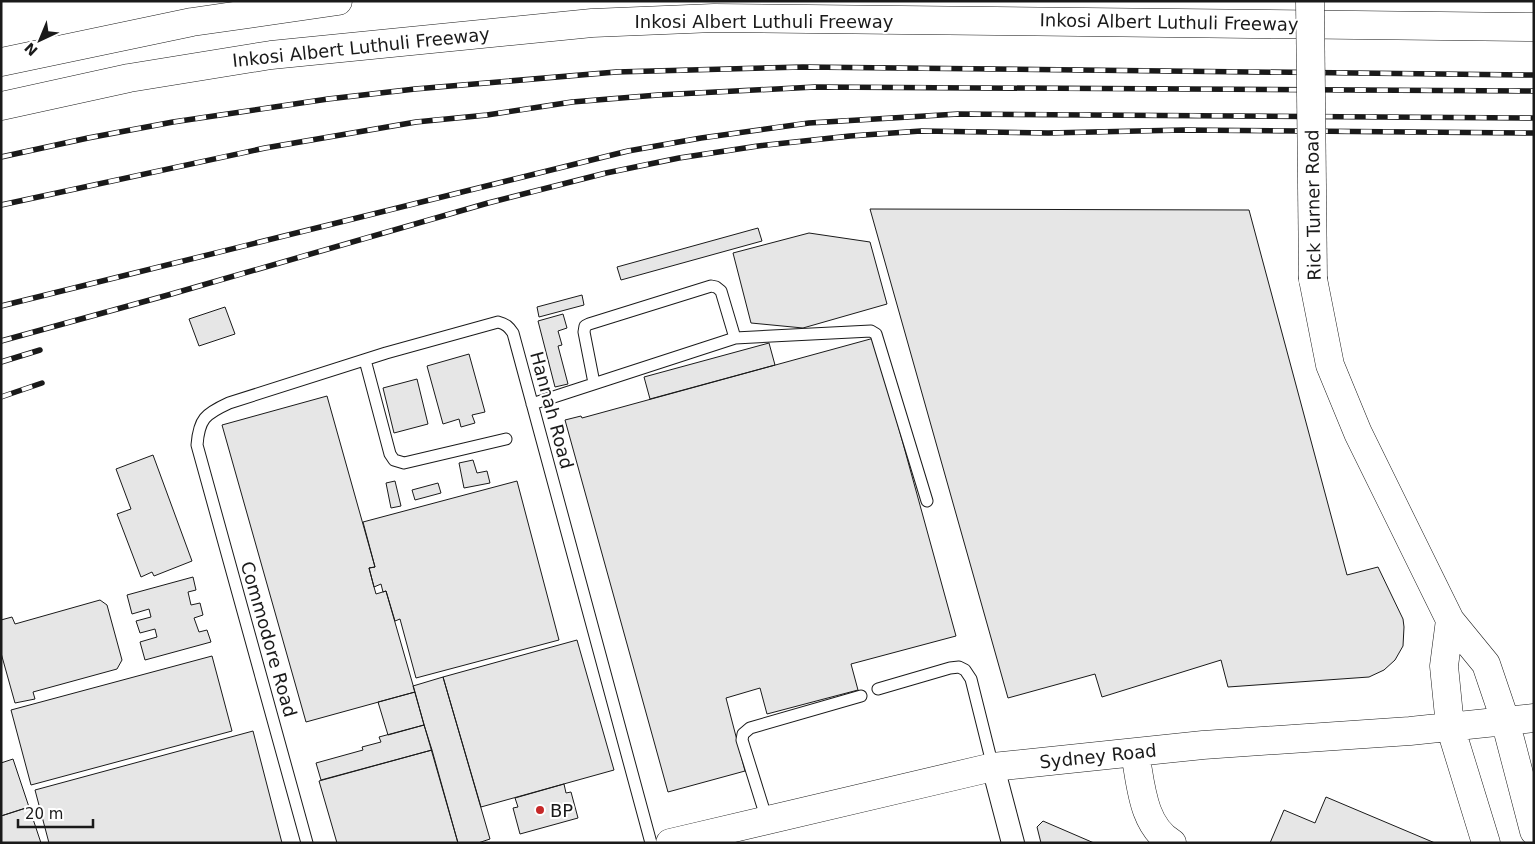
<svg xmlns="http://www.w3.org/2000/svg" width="1535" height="844" viewBox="0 0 1535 844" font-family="'DejaVu Sans',sans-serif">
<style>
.building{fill:#e6e6e6;stroke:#1a1a1a}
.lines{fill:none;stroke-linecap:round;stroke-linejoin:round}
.lane-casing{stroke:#1a1a1a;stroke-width:13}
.street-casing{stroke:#1a1a1a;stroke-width:24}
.secondary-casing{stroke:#1a1a1a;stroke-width:29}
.highway-casing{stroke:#1a1a1a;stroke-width:29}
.lane{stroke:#fff;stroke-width:11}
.street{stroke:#fff;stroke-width:22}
.secondary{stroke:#fff;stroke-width:28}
.highway{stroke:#fff;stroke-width:28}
.rail-casing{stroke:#1a1a1a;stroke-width:5.5}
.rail{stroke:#fff;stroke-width:4;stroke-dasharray:11;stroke-linecap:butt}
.secondary-bridge-casing{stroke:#1a1a1a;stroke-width:29;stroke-linecap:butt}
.secondary-bridge{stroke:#fff;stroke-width:28}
.poi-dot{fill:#c62828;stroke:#fff;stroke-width:2}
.labels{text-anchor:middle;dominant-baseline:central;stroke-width:4;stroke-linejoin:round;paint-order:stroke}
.street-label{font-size:18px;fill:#1a1a1a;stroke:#fff}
.poi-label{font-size:18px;fill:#1a1a1a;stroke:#fff;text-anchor:start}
</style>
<rect width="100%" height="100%" fill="#fff"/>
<!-- building -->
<path class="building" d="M 870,209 L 1249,210 L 1347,575 L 1378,567 L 1403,619 L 1404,627 L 1403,646 L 1395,660 L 1384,670 L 1369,677 L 1228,687 L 1221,660 L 1102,697 L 1095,674 L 1008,698 Z
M 758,228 L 762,241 L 621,280 L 617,267 Z
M 809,233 L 870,242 L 887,304 L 803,328 L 751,323 L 733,253 Z
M 582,295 L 584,305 L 539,317 L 537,307 Z
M 225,307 L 235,334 L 199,346 L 189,319 Z
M 563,314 L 567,328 L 558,331 L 562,345 L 558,346 L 568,384 L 555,387 L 538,321 Z
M 874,338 L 956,636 L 851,664 L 858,690 L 767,714 L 760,688 L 726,698 L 745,771 L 668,792 L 565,420 L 581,416 L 582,418 Z
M 769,343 L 775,365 L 650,399 L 644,377 Z
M 469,354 L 485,412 L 472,415 L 475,423 L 461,427 L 459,419 L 443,424 L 427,366 Z
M 417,379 L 428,424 L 394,433 L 383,388 Z
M 327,396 L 375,567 L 369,568 L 374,587 L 376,594 L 386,591 L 415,692 L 306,722 L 222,425 Z
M 153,455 L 192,561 L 154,576 L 152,572 L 141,577 L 117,514 L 131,509 L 116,469 Z
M 473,460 L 477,473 L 487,471 L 490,483 L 464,488 L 459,463 Z
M 395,481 L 401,506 L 391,508 L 386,483 Z
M 517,481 L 559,640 L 416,678 L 400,619 L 395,621 L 386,591 L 383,592 L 381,584 L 374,587 L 369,568 L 375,567 L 363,522 Z
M 438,483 L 441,493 L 415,500 L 412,490 Z
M 193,577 L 196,590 L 188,592 L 191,605 L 200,603 L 203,615 L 194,618 L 199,632 L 207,630 L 211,642 L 145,660 L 140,642 L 157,637 L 155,629 L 140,633 L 136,621 L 151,617 L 149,609 L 132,614 L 127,595 Z
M 100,600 L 107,605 L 122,660 L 117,669 L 33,692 L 35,699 L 15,703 L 1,653 L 1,620 L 12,617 L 15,624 Z
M 577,640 L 614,770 L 481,807 L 443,677 Z
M 212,656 L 232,731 L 31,785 L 11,710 Z
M 443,677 L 490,839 L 478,843 L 458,843 L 413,686 Z
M 415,692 L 424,725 L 388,735 L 378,702 Z
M 424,725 L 432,750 L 321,780 L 316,763 L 363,750 L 362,747 L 381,742 L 379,737 Z
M 253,731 L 282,843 L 49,843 L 35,790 Z
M 432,750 L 458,843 L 337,843 L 319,781 Z
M 13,759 L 29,807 L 1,816 L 1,763 Z
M 564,784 L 566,793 L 571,792 L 578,818 L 520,834 L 513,808 L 518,807 L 515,798 Z
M 1326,797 L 1435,843 L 1270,843 L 1284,810 L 1315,823 Z
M 29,807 L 41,843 L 1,843 L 1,816 Z
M 1043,821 L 1094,843 L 1041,843 L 1037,827 Z"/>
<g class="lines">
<defs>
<path id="lane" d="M 735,338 L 871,331 L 876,334 L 927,501
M 365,360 L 390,454 L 394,460 L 404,463 L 506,439
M 532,404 L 735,338 L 721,291 L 716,287 L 711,286 L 589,324 L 585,326 L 584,332 L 594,383
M 878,689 L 950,668 L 959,667 L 965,670 L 971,679 L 993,767
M 767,820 L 742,740 L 743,734 L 750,728 L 861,696
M 307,843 L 197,445 C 199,419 205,414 229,403 L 386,353 L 498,322 C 506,324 509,327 513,333 L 651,843"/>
<path id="street" d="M 993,767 L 1013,843"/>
<path id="secondary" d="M 1313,279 L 1330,365 L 1358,433 L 1450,620 L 1486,664 L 1505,720 L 1534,831
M 1450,620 L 1444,666 L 1450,726 L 1486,843
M 1135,753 C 1141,784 1142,825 1172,843
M 670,843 L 993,767 L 1203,745 L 1410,731 L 1534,718"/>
<path id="highway" d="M 1,62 L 192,22 L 338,1
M 1,106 L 129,78 L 271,55 L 592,23 L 714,18 L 1534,27"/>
</defs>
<!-- lane casing -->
<use href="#lane" class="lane-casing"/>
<!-- street casing -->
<use href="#street" class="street-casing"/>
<!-- secondary casing -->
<use href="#secondary" class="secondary-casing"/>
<!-- highway casing -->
<use href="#highway" class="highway-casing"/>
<!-- lane -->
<use href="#lane" class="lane"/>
<!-- street -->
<use href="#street" class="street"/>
<!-- secondary -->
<use href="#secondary" class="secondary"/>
<!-- highway -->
<use href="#highway" class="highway"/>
<defs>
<path id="rail" d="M 1,157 L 88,138 L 173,122 L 328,99 L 415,89 L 616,72 L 803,67 L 1534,75
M 1,205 L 265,148 L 416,122 L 487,115 L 572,102 L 658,95 L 815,87 L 1534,91
M 1,306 L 628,151 L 701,138 L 809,123 L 958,114 L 1534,118
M 1,341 L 168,295 L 488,203 L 606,173 L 679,158 L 758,146 L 850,136 L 921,131 L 1048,133 L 1183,130 L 1534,133
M 1,362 L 40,350
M 1,397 L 42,383"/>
</defs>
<!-- rail casing -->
<use href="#rail" class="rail-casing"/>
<!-- rail -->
<use href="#rail" class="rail"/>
<defs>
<path id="secondary-bridge" d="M 1310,1 L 1313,279"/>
</defs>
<!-- secondary-bridge casing -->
<use href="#secondary-bridge" class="secondary-bridge-casing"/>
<!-- secondary-bridge -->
<use href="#secondary-bridge" class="secondary-bridge"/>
</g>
<!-- markers -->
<circle class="poi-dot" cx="540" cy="810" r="5"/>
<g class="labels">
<!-- street labels -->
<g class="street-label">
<text x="764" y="21">Inkosi Albert Luthuli Freeway</text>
<text transform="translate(1169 22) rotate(1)">Inkosi Albert Luthuli Freeway</text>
<text transform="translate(361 47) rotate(-6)">Inkosi Albert Luthuli Freeway</text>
<text transform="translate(1313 205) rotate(-91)">Rick Turner Road</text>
<text transform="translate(552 410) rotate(75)">Hannah Road</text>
<text transform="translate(269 639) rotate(74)">Commodore Road</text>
<text transform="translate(1098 756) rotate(-6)">Sydney Road</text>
</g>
<!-- poi labels -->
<g class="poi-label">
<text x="550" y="810">BP</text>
</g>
</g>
<!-- border -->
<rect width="1535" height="844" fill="none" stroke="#1a1a1a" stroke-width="5"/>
<!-- north arrow -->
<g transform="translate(40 40) rotate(224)" stroke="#ffffff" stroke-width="4" paint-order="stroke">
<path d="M0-4L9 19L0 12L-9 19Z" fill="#1a1a1a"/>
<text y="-8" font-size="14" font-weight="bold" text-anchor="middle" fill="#1a1a1a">N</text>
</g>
<!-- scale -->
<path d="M18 819v8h75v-8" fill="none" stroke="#1a1a1a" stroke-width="2.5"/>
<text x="25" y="819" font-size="15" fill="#1a1a1a" stroke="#ffffff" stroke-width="4" paint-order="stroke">20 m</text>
</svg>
